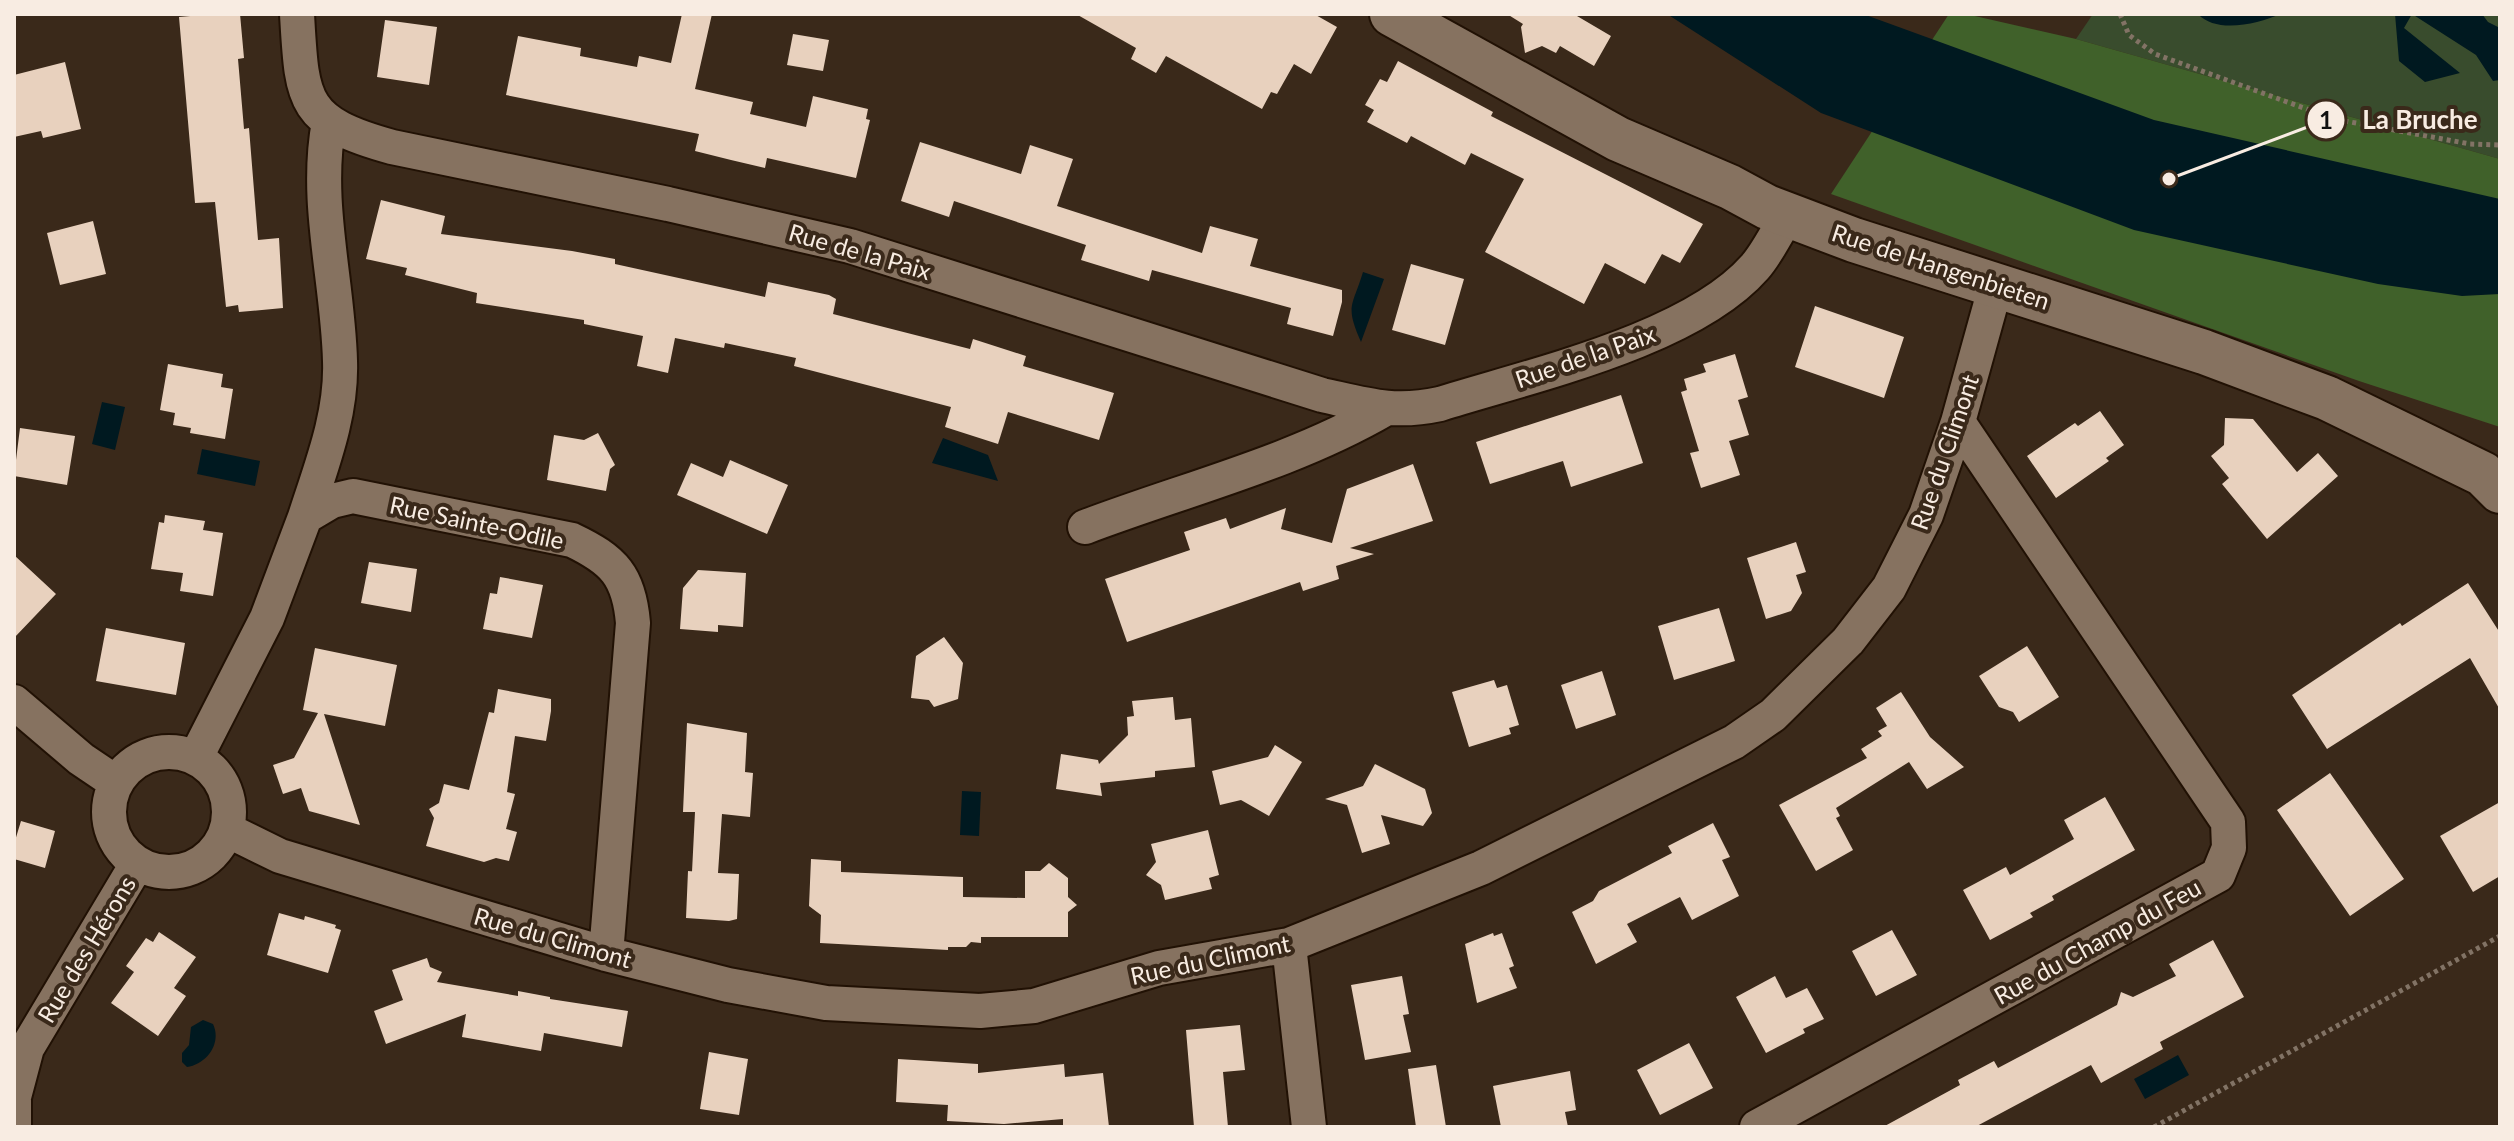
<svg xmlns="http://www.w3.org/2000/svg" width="2514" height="1141" viewBox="0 0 2514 1141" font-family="Lato,sans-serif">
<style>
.green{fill:#394c2d}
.forest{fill:#40612a}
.water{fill:#001920}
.building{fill:#e8d1be}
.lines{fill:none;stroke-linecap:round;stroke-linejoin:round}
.street-casing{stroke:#211104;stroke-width:38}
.secondary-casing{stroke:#211104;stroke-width:48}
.path{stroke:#827365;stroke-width:5;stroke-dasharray:4 4;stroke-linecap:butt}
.street{stroke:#867260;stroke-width:34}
.secondary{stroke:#867260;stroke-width:44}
.labels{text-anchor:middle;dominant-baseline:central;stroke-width:8;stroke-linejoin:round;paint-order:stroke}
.street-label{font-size:24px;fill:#f8ece2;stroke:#3a291a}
.leader{fill:none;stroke:#f8ece2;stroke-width:3}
.callout-dot{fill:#f8ece2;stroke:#3a291a;stroke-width:3}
.mark-label{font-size:24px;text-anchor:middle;font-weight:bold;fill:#111}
.callout-label{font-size:26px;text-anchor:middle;font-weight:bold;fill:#f8ece2;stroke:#3a291a;stroke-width:8;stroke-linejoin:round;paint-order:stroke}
</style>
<rect width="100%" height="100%" fill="#3a291a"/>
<!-- green -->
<path class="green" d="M 2093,14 L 2500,14 L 2500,159 L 2076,39 Z"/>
<!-- forest -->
<path class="forest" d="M 1949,14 L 1966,14 L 2076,39 L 2500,159 L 2500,427 L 2359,381 L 1831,194 Z"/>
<!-- water -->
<path class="water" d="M 1667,14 L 1863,14 L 2154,120 L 2500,199 L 2500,294 L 2462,296 L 2378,284 L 2134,230 L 1821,113 Z
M 2198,14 L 2280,14 C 2258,24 2216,34 2198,14 Z
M 2395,14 L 2482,14 L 2488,22 L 2500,28 L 2500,80 L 2493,81 L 2476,55 L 2412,14 L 2404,28 L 2460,73 L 2425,82 L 2399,61 Z
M 1363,272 L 1384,279 L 1361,342 C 1345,305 1352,308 1363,272 Z
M 102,402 L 125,407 L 115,450 L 92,444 Z
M 943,438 L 988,455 L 998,481 L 932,463 Z
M 202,449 L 260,461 L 255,486 L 197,474 Z
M 962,791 L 981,792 L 979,836 L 960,835 Z
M 203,1020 L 213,1024 C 222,1043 207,1064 187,1067 L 182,1062 L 182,1053 L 189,1045 L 191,1027 Z
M 2178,1055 L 2189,1075 L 2145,1099 L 2134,1079 Z"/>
<!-- building -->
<path class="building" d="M 213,14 L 240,14 L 244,58 L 238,59 L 244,129 L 249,128 L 258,240 L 279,238 L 283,308 L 239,312 L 238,305 L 226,307 L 215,202 L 195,203 L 179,17 Z
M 682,14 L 712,14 L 695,89 L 753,102 L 750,114 L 806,127 L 813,96 L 868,109 L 866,119 L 870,120 L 856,178 L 767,158 L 765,168 L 731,160 L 695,151 L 699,134 L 506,95 L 518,36 L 581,48 L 580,56 L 637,67 L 639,56 L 671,63 Z
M 1076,14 L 1314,14 L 1337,27 L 1311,74 L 1294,64 L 1277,94 L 1271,92 L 1262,109 L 1166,56 L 1156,73 L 1131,59 L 1136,48 Z
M 1507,14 L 1579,14 L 1577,16 L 1611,36 L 1594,66 L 1560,46 L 1556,53 L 1542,46 L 1525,53 L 1521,27 L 1523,24 Z
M 385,20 L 437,27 L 429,85 L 377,77 Z
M 793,34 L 829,40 L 823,71 L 787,65 Z
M 1398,61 L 1493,112 L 1491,116 L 1703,224 L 1680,263 L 1662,254 L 1645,284 L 1605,263 L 1584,304 L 1485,252 L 1524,179 L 1471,153 L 1465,165 L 1411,136 L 1407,143 L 1367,122 L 1374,110 L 1365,105 L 1380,79 L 1387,82 Z
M 65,62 L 81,129 L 43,138 L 41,131 L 14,137 L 14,75 Z
M 920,142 L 1021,174 L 1030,145 L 1073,159 L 1057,206 L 1202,253 L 1210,226 L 1258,239 L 1250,266 L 1342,290 L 1342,302 L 1333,336 L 1287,324 L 1291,308 L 1152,270 L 1149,281 L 1081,260 L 1086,245 L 954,201 L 949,217 L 901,201 Z
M 381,200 L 445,216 L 441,234 L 572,251 L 615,259 L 615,264 L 765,297 L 768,282 L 829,295 L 836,299 L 833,314 L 970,349 L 973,339 L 1026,356 L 1023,366 L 1114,393 L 1099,440 L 1008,412 L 998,444 L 945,427 L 951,407 L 794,366 L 796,358 L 725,343 L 724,348 L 675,338 L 668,373 L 637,366 L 643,336 L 584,324 L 584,320 L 476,303 L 477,293 L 405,275 L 407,268 L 366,259 Z
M 93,221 L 106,274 L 60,285 L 47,233 Z
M 1411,264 L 1464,279 L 1445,345 L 1392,330 Z
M 1815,306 L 1904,337 L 1884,398 L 1795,367 Z
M 1735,354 L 1748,397 L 1738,400 L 1749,435 L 1729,441 L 1740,475 L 1701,488 L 1690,453 L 1699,451 L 1681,392 L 1687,390 L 1684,379 L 1706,372 L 1703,364 Z
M 168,364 L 223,374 L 221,387 L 233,389 L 225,439 L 190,433 L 191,428 L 173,425 L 175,413 L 160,410 Z
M 1621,395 L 1643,463 L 1571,487 L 1563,461 L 1490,484 L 1476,442 Z
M 2100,411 L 2124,445 L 2106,458 L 2109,461 L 2056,498 L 2027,456 L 2075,423 L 2078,426 Z
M 2225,418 L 2253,419 L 2297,472 L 2318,453 L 2338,476 L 2267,539 L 2222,484 L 2229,478 L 2211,456 L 2224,445 Z
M 20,428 L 75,436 L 67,485 L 14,476 Z
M 598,433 L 615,465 L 610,469 L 606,491 L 547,480 L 554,435 L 584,440 Z
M 730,460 L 788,485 L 767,534 L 677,495 L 691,463 L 723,477 Z
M 1413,464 L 1433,521 L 1350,548 L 1374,554 L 1336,566 L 1339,579 L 1303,591 L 1300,582 L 1127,642 L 1105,579 L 1190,550 L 1184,532 L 1226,518 L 1230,529 L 1286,508 L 1281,529 L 1332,543 L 1347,489 Z
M 165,515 L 205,521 L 203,530 L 223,533 L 213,596 L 180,591 L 183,573 L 151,569 L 159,522 L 164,523 Z
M 1796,542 L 1806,572 L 1796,575 L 1802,593 L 1791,611 L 1766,619 L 1747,558 Z
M 14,555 L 56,594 L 14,638 Z
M 369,562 L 417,569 L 411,612 L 361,603 Z
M 698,570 L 746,573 L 743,627 L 718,625 L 718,632 L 680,629 L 683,588 Z
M 500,577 L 543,585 L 532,638 L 483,629 L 490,593 L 497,594 Z
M 2468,583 L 2500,633 L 2500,710 L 2470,658 L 2327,749 L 2292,695 L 2400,623 L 2402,626 Z
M 1719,608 L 1735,661 L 1674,680 L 1658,626 Z
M 106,628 L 185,643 L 176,695 L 96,681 Z
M 944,637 L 963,663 L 958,699 L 934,707 L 929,700 L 911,698 L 916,656 Z
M 2027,646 L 2059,697 L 2019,722 L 2013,712 L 1999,707 L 1979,676 Z
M 315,648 L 397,665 L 385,726 L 324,714 L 360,825 L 309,811 L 301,788 L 283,794 L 273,765 L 294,758 L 318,713 L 303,710 Z
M 1602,671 L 1616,715 L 1576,729 L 1561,685 Z
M 1494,680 L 1497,688 L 1507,685 L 1519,725 L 1509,728 L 1511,734 L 1469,747 L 1452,692 Z
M 498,689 L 551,699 L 551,711 L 546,741 L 515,736 L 507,792 L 515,794 L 506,829 L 517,832 L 509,861 L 496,858 L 484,862 L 426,846 L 434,818 L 429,809 L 439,803 L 444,784 L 469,790 L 489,712 L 494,713 Z
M 1901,692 L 1930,737 L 1964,767 L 1927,789 L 1909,762 L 1836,808 L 1840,816 L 1836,818 L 1853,850 L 1816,871 L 1779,805 L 1867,758 L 1861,749 L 1882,736 L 1878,731 L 1887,726 L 1876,708 Z
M 1173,697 L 1175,720 L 1191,718 L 1195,767 L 1155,771 L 1155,777 L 1100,783 L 1102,796 L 1056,789 L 1061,754 L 1098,760 L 1099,764 L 1128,735 L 1127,717 L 1134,716 L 1132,701 Z
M 687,723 L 747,733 L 745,772 L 753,773 L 750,817 L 722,814 L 718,873 L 739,874 L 737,919 L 729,921 L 686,918 L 688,871 L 700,872 L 692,872 L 695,812 L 683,812 Z
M 1275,745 L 1302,762 L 1269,816 L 1241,800 L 1220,805 L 1212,771 L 1268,757 Z
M 1375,764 L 1425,789 L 1432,813 L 1423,826 L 1381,815 L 1390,844 L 1362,853 L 1347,805 L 1325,799 L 1363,786 Z
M 2330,773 L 2404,879 L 2350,916 L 2277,810 Z
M 2105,797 L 2135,850 L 2052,896 L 2054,900 L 2030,913 L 2033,917 L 1990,940 L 1963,890 L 2006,867 L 2010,875 L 2074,839 L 2064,820 Z
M 2500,802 L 2500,876 L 2473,892 L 2440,836 Z
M 21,821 L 55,831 L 45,868 L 14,859 L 14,844 Z
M 1713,823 L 1730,857 L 1722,860 L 1739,896 L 1692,920 L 1680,897 L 1627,924 L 1637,942 L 1596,964 L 1572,912 L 1593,901 L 1599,891 L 1672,853 L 1668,846 Z
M 1208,830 L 1219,875 L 1209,878 L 1212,889 L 1165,900 L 1161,885 L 1146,875 L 1156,862 L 1151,844 Z
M 811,859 L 841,861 L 841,872 L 963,877 L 963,897 L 1025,898 L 1025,871 L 1040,871 L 1049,863 L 1068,878 L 1068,897 L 1077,905 L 1068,912 L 1068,937 L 981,937 L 981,943 L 971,942 L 966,947 L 948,947 L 948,950 L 820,943 L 821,915 L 809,906 Z
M 279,913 L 304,920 L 305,916 L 336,925 L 335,928 L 341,930 L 328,973 L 267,955 Z
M 1892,930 L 1917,975 L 1876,996 L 1852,951 Z
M 159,932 L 196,957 L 174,988 L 186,996 L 158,1036 L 111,1003 L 134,972 L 126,966 L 146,938 L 153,942 Z
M 1493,933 L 1494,936 L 1502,933 L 1514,966 L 1509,968 L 1517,988 L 1477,1003 L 1465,944 Z
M 2213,940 L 2244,997 L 2160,1042 L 2163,1049 L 2101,1083 L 2091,1065 L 1975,1127 L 1883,1127 L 1960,1085 L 1958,1080 L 1994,1061 L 1998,1068 L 2117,1005 L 2121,992 L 2133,997 L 2176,976 L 2169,964 Z
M 427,958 L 430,967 L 442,972 L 437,982 L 518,996 L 518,991 L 550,997 L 550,999 L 628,1011 L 622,1047 L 544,1033 L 541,1051 L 462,1037 L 466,1014 L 386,1044 L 374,1011 L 403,1000 L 392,970 Z
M 1402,976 L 1409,1014 L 1403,1015 L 1411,1052 L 1365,1060 L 1351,985 Z
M 1775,976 L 1786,998 L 1807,988 L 1824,1019 L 1803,1029 L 1805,1033 L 1766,1053 L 1736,997 Z
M 1240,1025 L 1245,1070 L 1223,1072 L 1228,1127 L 1194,1127 L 1186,1030 Z
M 1689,1043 L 1713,1088 L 1660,1115 L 1637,1070 Z
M 709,1052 L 748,1059 L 739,1115 L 700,1109 Z
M 898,1059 L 978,1064 L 978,1073 L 1064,1064 L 1065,1077 L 1103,1073 L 1109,1127 L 1063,1127 L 1063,1119 L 1004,1124 L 947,1121 L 948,1105 L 896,1102 Z
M 1436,1065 L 1446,1127 L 1416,1127 L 1408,1069 Z
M 1570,1071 L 1576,1110 L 1565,1112 L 1568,1127 L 1501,1127 L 1493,1086 Z"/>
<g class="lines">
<defs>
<path id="street" d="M 297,14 C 302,101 301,122 392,147 L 668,204 L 850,246 L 1322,395 C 1367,405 1393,414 1440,404 C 1532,375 1691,340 1755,267 C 1768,252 1777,232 1788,215
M 305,517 C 321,467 342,415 340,361 C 338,281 314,202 329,122
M 1085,527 C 1185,489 1292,463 1385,409
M 14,702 L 81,759 L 115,782
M109 812a60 60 0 1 1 120 0a60 60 0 1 1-120 0Z
M 196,757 L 267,618 L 305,517 L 332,501 L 353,496 L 572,540 C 614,560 629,576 633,623 L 606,954
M 227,830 L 280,856 L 606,954 L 728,985 L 826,1003 L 980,1011 L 1034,1006 L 1159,968 L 1289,945 L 1481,868 L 1734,742 L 1773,715 L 1848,641 L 1889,588 L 1926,515 L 1958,422 L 1996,285
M 1289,945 L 1309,1127
M 14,1127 L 14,1097 L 27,1048 L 137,864
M 1757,1127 L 2218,875 L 2229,848 L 2228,822 L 1958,422"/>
<path id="secondary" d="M 1392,14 L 1618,139 L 1730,187 L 1767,207 L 1854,240 L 2204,352 L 2327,398 L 2483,474 L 2500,491"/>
</defs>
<!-- street casing -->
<use href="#street" class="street-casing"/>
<!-- secondary casing -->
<use href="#secondary" class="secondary-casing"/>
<!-- path -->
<path class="path" d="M 2120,14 L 2129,35 L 2155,54 L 2334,119 L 2470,144 L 2500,145
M 2154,1127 L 2500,936"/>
<!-- street -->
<use href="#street" class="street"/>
<!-- secondary -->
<use href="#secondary" class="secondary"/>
</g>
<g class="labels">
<!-- street labels -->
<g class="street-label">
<text transform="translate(860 251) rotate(16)">Rue de la Paix</text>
<text transform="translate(1941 266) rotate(18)">Rue de Hangenbieten</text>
<text transform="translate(1585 356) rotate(-19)">Rue de la Paix</text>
<text transform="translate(1944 452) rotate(-71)">Rue du Climont</text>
<text transform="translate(477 522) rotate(12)">Rue Sainte-Odile</text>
<text transform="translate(553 937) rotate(16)">Rue du Climont</text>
<text transform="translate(2097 941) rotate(-29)">Rue du Champ du Feu</text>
<text transform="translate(86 949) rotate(-59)">Rue des Hérons</text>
<text transform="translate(1210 959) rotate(-12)">Rue du Climont</text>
</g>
</g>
<!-- callouts -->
<path class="leader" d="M2169 179L2326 120"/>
<g class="callout-dot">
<circle cx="2169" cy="179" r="8"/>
<circle cx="2326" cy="120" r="20"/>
</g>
<g class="mark-label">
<text x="2326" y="129">1</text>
</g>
<g class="callout-label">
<text x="2420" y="129">La Bruche</text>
</g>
<!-- border -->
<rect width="2514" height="1141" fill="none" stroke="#f8ece2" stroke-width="32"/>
</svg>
